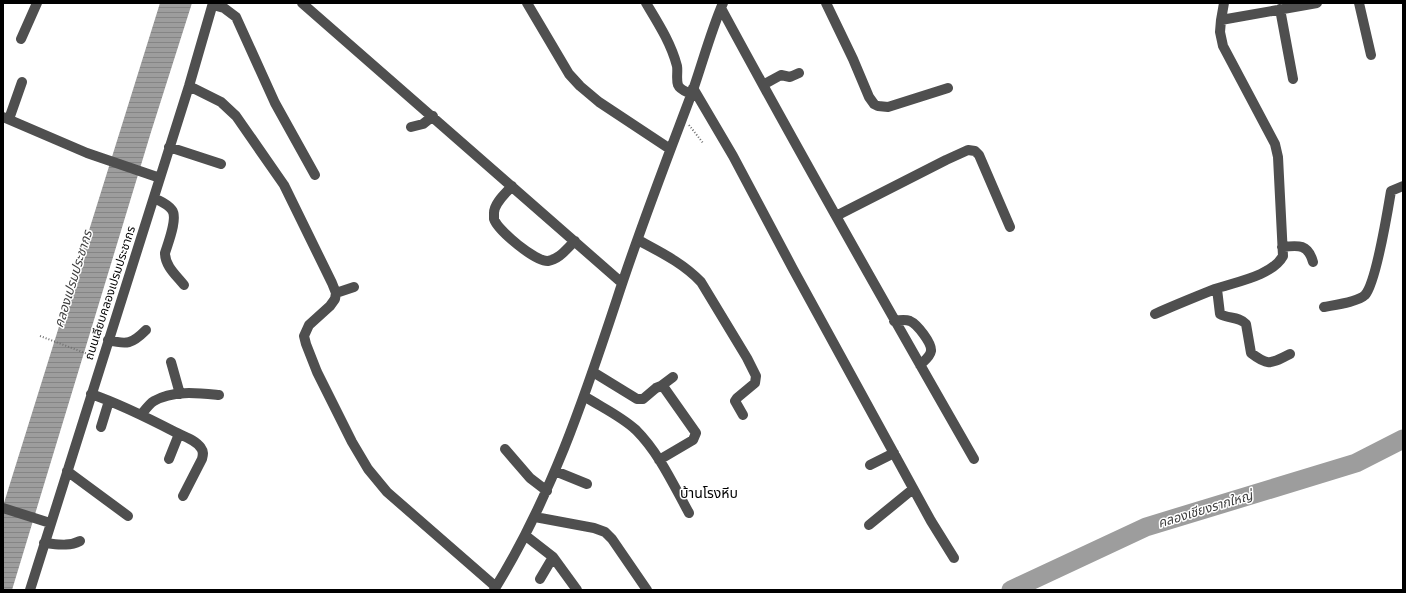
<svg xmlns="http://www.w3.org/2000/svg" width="1406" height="593" viewBox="0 0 1406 593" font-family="'Archivo Narrow','Noto Sans Thai',sans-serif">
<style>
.water{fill:url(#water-rules)}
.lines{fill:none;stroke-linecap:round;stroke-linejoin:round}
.river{stroke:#9d9d9d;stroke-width:19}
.path{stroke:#717171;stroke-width:2;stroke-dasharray:1 2;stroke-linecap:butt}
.minor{stroke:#4f4f4f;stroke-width:10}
.labels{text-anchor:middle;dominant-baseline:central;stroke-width:3;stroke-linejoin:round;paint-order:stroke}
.street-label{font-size:12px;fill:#000;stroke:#fff}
.water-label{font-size:13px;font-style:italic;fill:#3e3e3e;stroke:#fff}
.quarter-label{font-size:14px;fill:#000;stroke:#fff}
</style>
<defs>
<pattern id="water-rules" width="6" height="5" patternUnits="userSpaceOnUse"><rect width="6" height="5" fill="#9d9d9d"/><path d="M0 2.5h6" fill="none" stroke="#858585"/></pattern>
</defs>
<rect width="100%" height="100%" fill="#fff"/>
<!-- water -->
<path class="water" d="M 160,3 L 192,3 L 151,132 L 12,590 L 3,590 L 3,506 Z"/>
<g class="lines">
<!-- river -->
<path class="river" d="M 1011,590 L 1146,527 L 1356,463 L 1403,439"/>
<!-- path -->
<path class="path" d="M 689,125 L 703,143
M 40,336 L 93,356"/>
<!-- minor -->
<path class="minor" d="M 302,3 L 622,283
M 527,3 L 569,74 L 580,86 L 599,102 L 670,149
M 646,3 C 658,23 671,43 677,66 C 678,72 676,79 678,85 C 680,90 687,92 691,94
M 826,3 L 853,59 L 869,97 L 874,104 L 878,106 L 888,107 L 948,88
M 1359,3 L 1371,55
M 213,5 L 224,8 L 236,17 L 275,103 L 315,175
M 721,8 C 803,160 888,309 974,459
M 1280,9 L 1293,79
M 1221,20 L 1224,3
M 21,39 L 37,3
M 763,85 L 781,75 L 790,77 L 799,73
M 189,86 L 221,102 L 236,116 L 284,185 L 332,283 L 336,293 L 335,299 L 330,306 L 309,325 L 304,336 L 306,344 L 317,372 L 352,442 L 368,469 L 387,492 L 496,587
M 693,88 L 733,156 L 793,269 L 931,521 L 954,558
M 3,117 L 87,153 L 160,178
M 9,119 L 22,82
M 411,127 L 423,124 L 433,116
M 169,147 L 221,164
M 512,186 C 506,193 494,203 494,213 C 494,214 494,219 494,219 C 498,231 536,262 548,261 C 560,259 567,248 575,241
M 154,198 C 160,201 168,204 172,210 C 178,218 168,243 165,253 C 165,266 176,275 184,285
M 836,216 L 946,160 L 968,150 L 975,151 L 979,155 L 1010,227
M 638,240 C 660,252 683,263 701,282 L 747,358 L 756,376 L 755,383 L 737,398 L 735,401 L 743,415
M 1282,247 C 1299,245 1308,244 1313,262
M 1217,289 L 1220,314 C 1228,319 1239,316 1246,324 L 1251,353 C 1269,367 1271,363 1290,354
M 336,293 L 354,287
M 1324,307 C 1334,305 1358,302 1365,295 C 1376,283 1388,209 1391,191 L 1403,186
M 1155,314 C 1175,305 1195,297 1215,289 C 1235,282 1272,276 1283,256 L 1278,157 L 1275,144 L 1223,46 L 1220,32 L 1221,20 L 1317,3
M 894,321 C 899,320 905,319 910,321 C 917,324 932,343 931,351 C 930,357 924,361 920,365
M 108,340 C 127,345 132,344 146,330
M 171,362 L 180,394
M 593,372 L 637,399 L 643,399 L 656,388 L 661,386 L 665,389 L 696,433 L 693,440 L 659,460
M 661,386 L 673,377
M 91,394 C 120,404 148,418 175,432 C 183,436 196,440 201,448 C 204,452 203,455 202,459 L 183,496
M 584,396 C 601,407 621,416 636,430 C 659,453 673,484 689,513
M 141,415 C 145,410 149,404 154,401 C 173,390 198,393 219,395
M 101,427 L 109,401
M 505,449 L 530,478 L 547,491
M 169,459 L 179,434
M 870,465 L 894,453
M 67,471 L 128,516
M 555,471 L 587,484
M 3,508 L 50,523
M 535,517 L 594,528 L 605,532 L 612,539 L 647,590
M 869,525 L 913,489
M 526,536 L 553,557 L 577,590
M 44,543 C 57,544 68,547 80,541
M 540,579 L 553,557
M 30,590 L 189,86 L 213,3
M 494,590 C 550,500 584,399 617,299 C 640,228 667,159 693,90 C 703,61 711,31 723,3"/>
</g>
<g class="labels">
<!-- street labels -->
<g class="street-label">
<text transform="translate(110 293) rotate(-72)">ถนนเลียบคลองเปรมประชากร</text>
</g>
<!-- water labels -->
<g class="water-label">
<text transform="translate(73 279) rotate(-73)">คลองเปรมประชากร</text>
<text transform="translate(1205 509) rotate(-17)">คลองเชียงรากใหญ่</text>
</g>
<!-- quarter labels -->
<g class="quarter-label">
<text x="709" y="493">บ้านโรงหีบ</text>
</g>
</g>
<!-- border -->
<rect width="1406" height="593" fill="none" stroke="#000000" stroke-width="8"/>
</svg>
